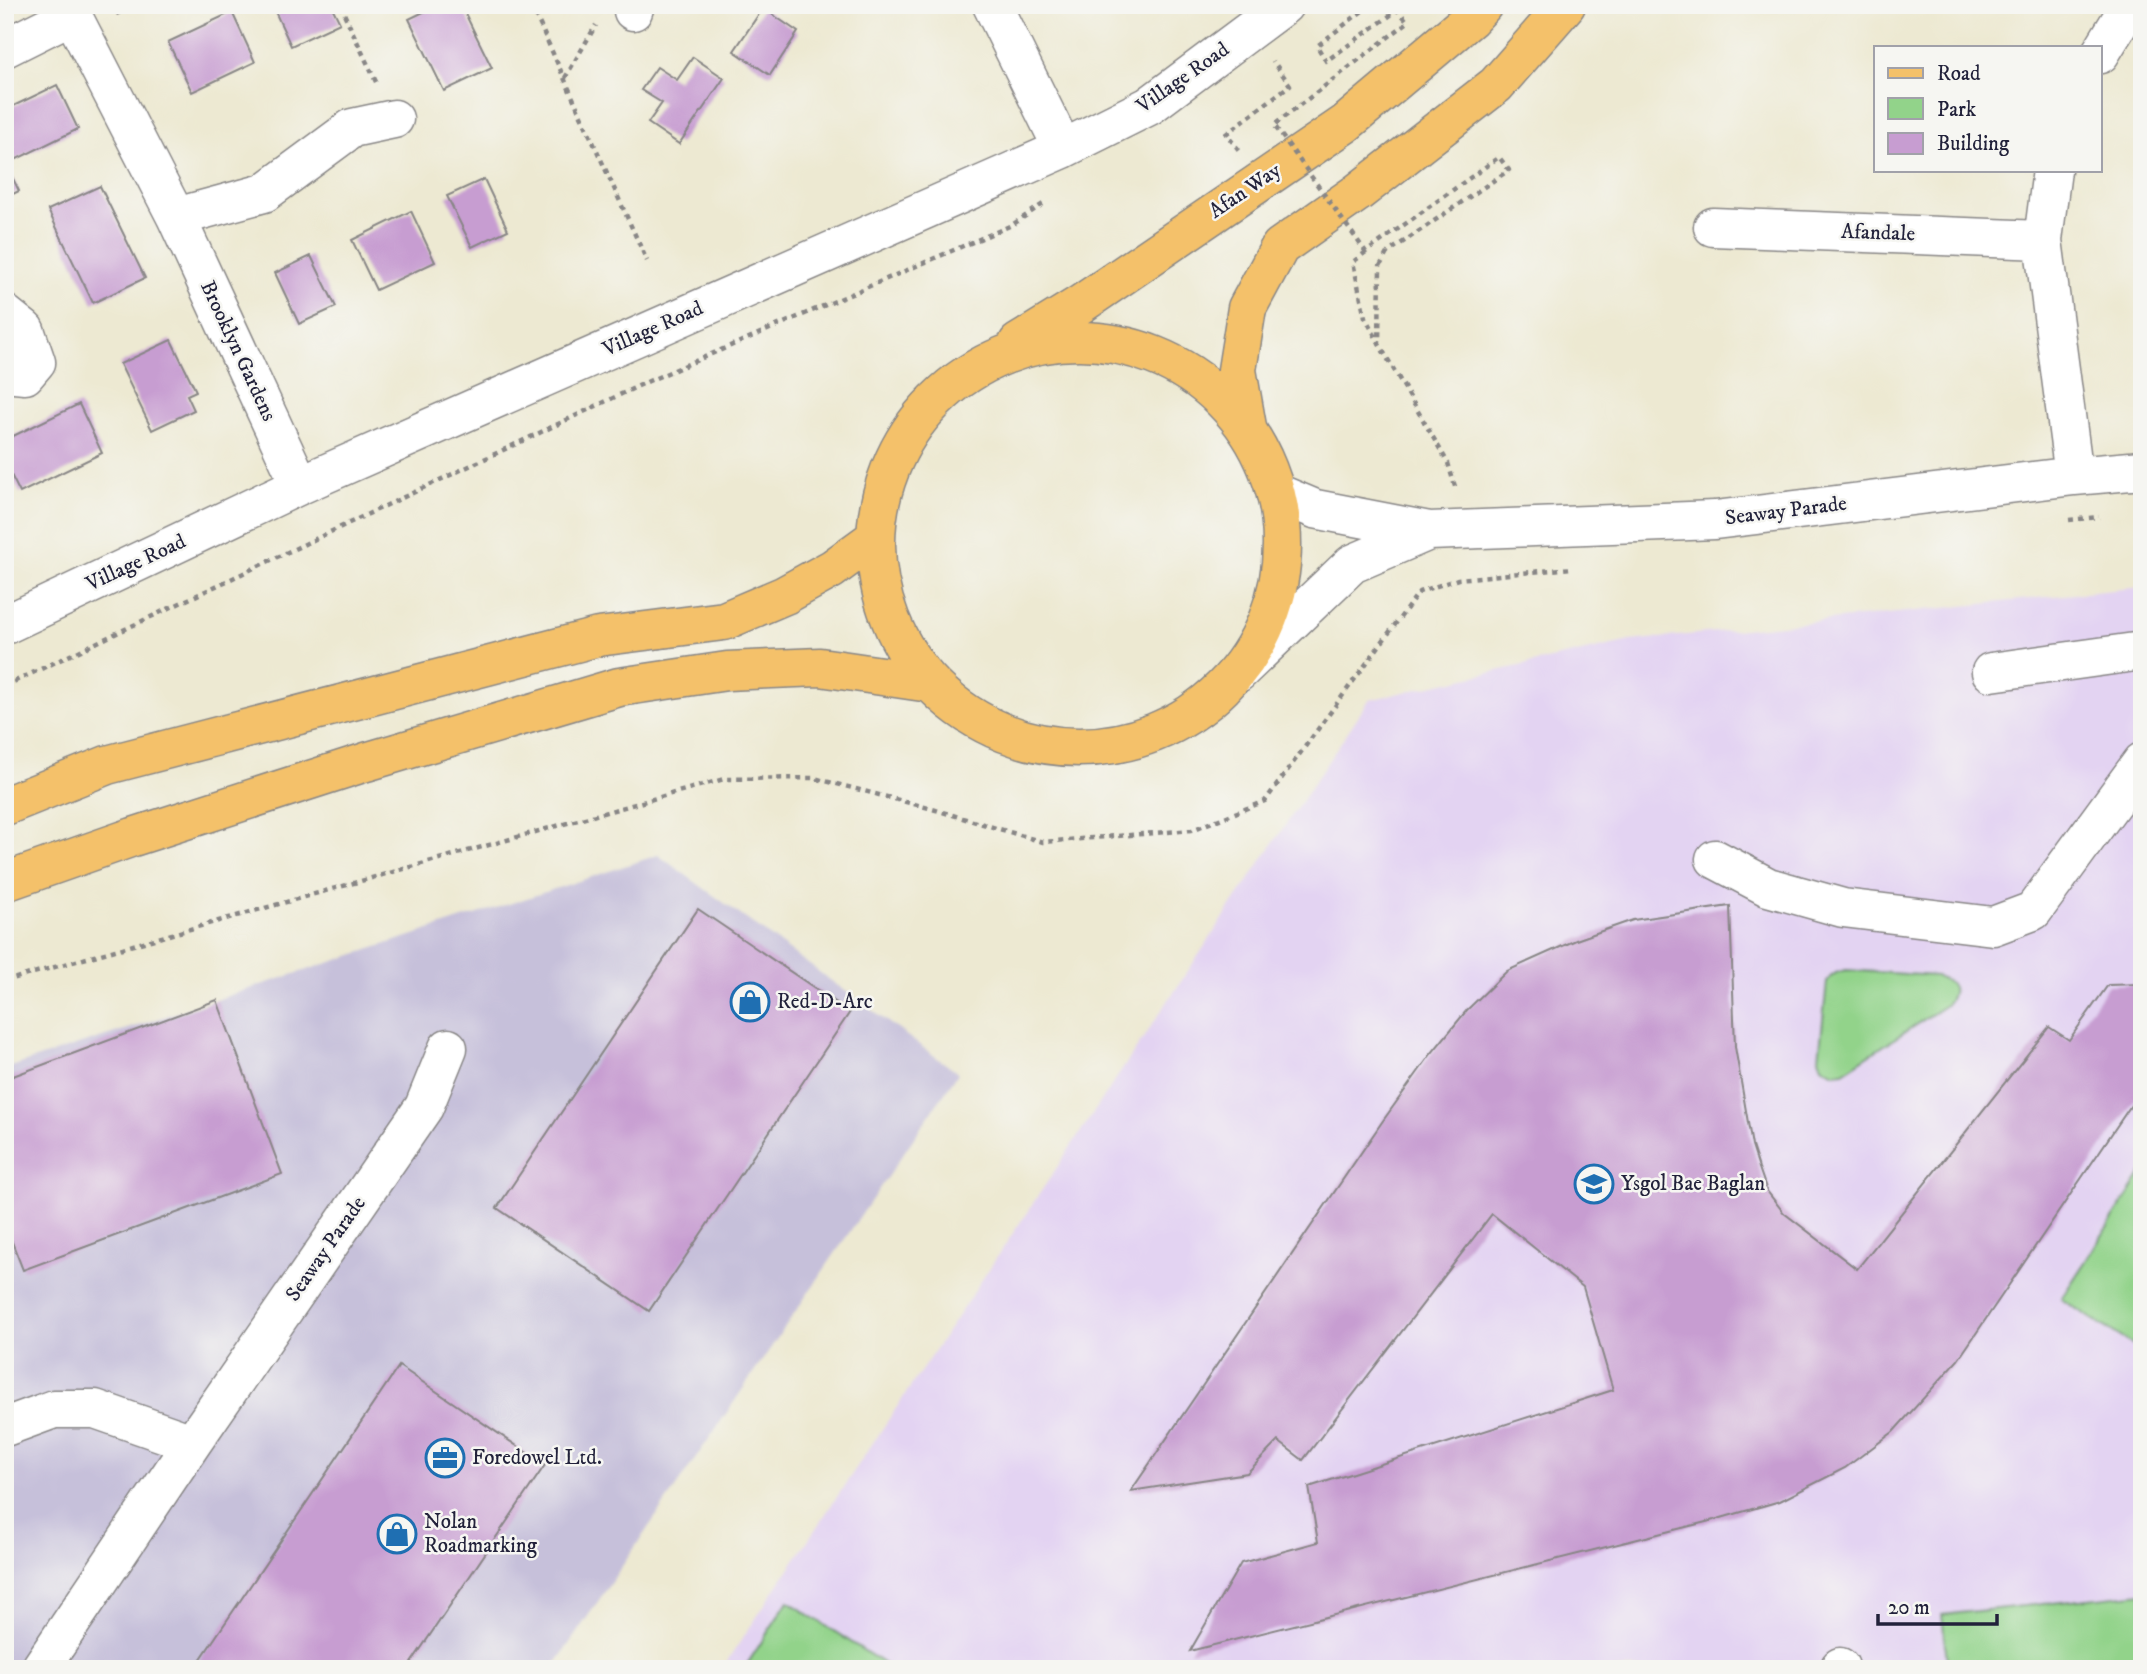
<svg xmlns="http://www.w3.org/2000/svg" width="2147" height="1674" viewBox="0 0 2147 1674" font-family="'IM FELL DW Pica',serif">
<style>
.built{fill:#e3d3f2}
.industrial{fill:#c6c0da}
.green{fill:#92d38a;stroke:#5a7a62;stroke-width:2}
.building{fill:#c79dd1}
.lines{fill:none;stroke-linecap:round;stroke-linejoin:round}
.minor-casing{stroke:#888686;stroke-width:41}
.major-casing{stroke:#888686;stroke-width:41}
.path{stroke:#888686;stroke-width:4.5;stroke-dasharray:5 5;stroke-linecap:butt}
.minor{stroke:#fff;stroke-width:38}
.major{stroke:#f4c16a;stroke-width:38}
.path-bridge{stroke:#888686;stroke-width:4.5;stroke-dasharray:5 5;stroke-linecap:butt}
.labels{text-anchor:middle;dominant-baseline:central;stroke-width:5;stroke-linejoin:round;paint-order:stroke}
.street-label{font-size:21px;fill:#22223b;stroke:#f6f6f2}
.poi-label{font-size:21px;fill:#22223b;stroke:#f6f6f2;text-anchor:start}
</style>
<rect width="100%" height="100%" fill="#f6f6f2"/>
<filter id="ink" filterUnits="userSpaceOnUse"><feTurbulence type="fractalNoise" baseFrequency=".0143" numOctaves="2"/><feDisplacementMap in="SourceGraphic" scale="14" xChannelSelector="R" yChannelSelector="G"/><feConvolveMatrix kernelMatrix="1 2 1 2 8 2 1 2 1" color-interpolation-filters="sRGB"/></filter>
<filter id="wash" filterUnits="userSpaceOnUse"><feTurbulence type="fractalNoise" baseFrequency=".00686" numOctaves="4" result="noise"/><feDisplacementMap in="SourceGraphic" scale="28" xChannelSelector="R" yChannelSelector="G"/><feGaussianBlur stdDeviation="1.57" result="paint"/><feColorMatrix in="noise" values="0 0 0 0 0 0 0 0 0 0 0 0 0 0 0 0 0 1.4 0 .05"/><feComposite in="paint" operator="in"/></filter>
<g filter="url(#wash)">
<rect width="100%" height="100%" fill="#ede9d2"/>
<!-- built -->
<path class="built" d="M 2142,587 L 2142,1669 L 722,1669 L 1369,700 L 1630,641 Z"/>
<!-- industrial -->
<path class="industrial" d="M 658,855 L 958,1073 L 552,1669 L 5,1669 L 5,1069 Z"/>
<!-- green -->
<path class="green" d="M 1846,970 L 1936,976 C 1954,982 1957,990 1946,1005 L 1843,1072 L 1834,1073 L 1822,1066 L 1819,1058 L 1827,982 C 1831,974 1837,972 1846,970 Z
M 2142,1174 L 2142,1342 L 2138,1348 L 2061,1299 Z
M 2142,1593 L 2142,1669 L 1948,1669 L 1942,1615 Z
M 788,1601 L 892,1669 L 744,1669 Z"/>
<g id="blocks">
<!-- building -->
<path class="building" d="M 272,5 L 331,5 L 340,23 L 291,46 Z
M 438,5 L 461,5 L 492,68 L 444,91 L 409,19 Z
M 763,8 L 798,32 L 770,75 L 734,51 Z
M 232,12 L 255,62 L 192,92 L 168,42 Z
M 693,57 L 724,78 L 679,144 L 648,123 L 662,103 L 641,90 L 657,67 L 677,80 Z
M 57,85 L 78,129 L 15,160 L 5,139 L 5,110 Z
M 5,162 L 19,191 L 5,198 Z
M 484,179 L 508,230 L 472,247 L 447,196 Z
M 100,186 L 145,278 L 93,303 L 48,210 Z
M 411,211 L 435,262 L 376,290 L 352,240 Z
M 311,256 L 336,307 L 299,324 L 275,273 Z
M 171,340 L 196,391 L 187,395 L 194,410 L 152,430 L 120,364 Z
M 79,404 L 102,453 L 20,493 L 5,463 L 5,440 Z
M 1730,906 L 1735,1047 L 1752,1146 L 1759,1168 L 1767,1191 L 1784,1213 L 1857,1269 L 2049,1027 L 2069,1040 L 2108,985 L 2142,984 L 2142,1089 L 1958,1360 L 1893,1432 L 1845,1468 L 1780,1501 L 1714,1520 L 1190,1651 L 1241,1563 L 1318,1542 L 1309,1487 L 1613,1390 L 1583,1287 L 1492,1214 L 1303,1460 L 1278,1441 L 1247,1473 L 1131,1491 L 1382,1122 L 1431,1054 L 1467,1010 L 1507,971 L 1576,940 L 1633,920 Z
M 698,909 L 850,1012 L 649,1311 L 497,1208 Z
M 217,1000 L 282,1174 L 23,1270 L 5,1224 L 5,1079 Z
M 399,1366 L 545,1465 L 407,1669 L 194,1669 Z"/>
</g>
</g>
<g filter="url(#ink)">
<use href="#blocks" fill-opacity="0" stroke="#888686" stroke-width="2"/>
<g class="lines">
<defs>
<path id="minor" d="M 67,5 L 176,217 L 300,485
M 992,5 L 1063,149
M 633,11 L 635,5
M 5,48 L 71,15
M 2100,54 L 2130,5
M 2052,170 L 2043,240 L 2074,476
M 176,217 L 264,193 L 352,128 L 394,119
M 1713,227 L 2043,240
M 5,314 L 25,330 L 36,362 L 25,375 L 5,373
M 1277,493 L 1315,509 L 1429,531 L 1715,520 L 2074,476 L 2142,470
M 5,625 L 300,485 L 1063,149 L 1149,106 L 1284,5
M 1991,672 L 2142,651
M 1238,673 L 1352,564 L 1429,531
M 1715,859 L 1768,887 L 1843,908 L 1993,926 L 2033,911 L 2142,762
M 5,1427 L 54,1409 L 95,1409 L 192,1443
M 40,1669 L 192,1443 L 424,1107 L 448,1048
M 1840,1669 L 1840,1667"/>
<path id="major" d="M876 544a203 203 0 1 1 406 0a203 203 0 1 1-406 0Z
M 1018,343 L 1081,304 L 1345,124 L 1470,19 L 1483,5
M 1247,427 L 1237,370 L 1247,308 L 1280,247 L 1357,193 L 1496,85 L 1566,5
M 5,806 L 107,765 L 598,637 L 724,621 L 785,595 L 832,569 L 876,537
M 5,882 L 133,837 L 366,762 L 619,687 L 727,671 L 820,667 L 930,683"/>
</defs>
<!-- minor casing -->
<use href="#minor" class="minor-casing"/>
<!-- major casing -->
<use href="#major" class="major-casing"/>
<!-- path -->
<path class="path" d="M 340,5 L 377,84
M 531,5 L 647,261
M 116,14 L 134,5
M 565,78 L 596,25
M 1239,150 L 1226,134 L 1290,85 L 1273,61
M 1366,252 L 1353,262 L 1365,317 L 1379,343
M 1387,253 L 1380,266 L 1379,344 L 1448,463 L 1456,490
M 2069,520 L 2099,517
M 5,686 L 651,380 L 1012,225 L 1043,204
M 5,981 L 724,779 L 814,778 L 929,808 L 1043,842 L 1192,830 L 1265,801 L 1419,592 L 1458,579 L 1573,568"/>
<!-- minor -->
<use href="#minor" class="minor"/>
<!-- major -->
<use href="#major" class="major"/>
<!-- path-bridge -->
<path class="path-bridge" d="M 1370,5 L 1317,46 L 1326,61 L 1398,10 L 1408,22 L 1274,125 L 1366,252 L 1499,157 L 1509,170 L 1387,253"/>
</g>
</g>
<!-- icons -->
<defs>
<symbol id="shop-ring" viewBox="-11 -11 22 22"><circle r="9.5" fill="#f6f6f2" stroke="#1f6fb2" stroke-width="1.5"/><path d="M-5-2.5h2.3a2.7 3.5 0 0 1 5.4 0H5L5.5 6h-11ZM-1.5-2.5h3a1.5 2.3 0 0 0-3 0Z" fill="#1f6fb2"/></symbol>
<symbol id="school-ring" viewBox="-11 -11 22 22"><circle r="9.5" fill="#f6f6f2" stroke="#1f6fb2" stroke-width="1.5"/><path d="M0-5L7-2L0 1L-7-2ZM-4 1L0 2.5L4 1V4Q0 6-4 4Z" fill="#1f6fb2"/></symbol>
<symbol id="office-ring" viewBox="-11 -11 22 22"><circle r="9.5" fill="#f6f6f2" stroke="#1f6fb2" stroke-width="1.5"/><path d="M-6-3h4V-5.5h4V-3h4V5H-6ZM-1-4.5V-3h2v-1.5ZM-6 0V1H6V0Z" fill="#1f6fb2"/></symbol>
</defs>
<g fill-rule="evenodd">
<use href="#shop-ring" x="728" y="980" width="44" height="44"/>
<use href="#school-ring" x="1572" y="1162" width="44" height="44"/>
<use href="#office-ring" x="423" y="1436" width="44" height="44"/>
<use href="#shop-ring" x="375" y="1512" width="44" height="44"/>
</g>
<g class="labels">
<!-- street labels -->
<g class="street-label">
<text transform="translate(1183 78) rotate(-35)">Village Road</text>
<text transform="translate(1245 191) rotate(-34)">Afan Way</text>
<text transform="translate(1878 233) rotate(2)">Afandale</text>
<text transform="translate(653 329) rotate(-24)">Village Road</text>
<text transform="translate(238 351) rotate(65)">Brooklyn Gardens</text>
<text transform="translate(1786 511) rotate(-7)">Seaway Parade</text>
<text transform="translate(136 563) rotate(-25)">Village Road</text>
<text transform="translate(326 1249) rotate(-55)">Seaway Parade</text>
</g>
<!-- poi labels -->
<g class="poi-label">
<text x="777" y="1002">Red-D-Arc</text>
<text x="1621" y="1184">Ysgol Bae Baglan</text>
<text x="472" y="1458">Foredowel Ltd.</text>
<text x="424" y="1522">Nolan<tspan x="424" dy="24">Roadmarking</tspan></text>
</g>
</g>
<!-- margin -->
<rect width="2147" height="1674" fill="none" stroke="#f6f6f2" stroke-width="28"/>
<!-- legend -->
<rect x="1874" y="46" width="228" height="126" fill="#f6f6f2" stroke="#a1a1a9" stroke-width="2"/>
<rect x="1888" y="68" width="35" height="10" fill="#f4c16a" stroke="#a1a1a9" stroke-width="2"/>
<text x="1937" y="80" font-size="21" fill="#22223b">Road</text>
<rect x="1888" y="98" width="35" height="21" fill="#92d38a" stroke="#a1a1a9" stroke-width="2"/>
<text x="1937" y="116" font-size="21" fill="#22223b">Park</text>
<rect x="1888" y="133" width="35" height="21" fill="#c79dd1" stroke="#a1a1a9" stroke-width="2"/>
<text x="1937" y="150" font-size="21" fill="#22223b">Building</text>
<!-- scale -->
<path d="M1878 1614v10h119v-10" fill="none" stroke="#22223b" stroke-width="3.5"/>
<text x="1888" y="1614" font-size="21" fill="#22223b" stroke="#f6f6f2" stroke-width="5" paint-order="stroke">20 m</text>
</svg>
